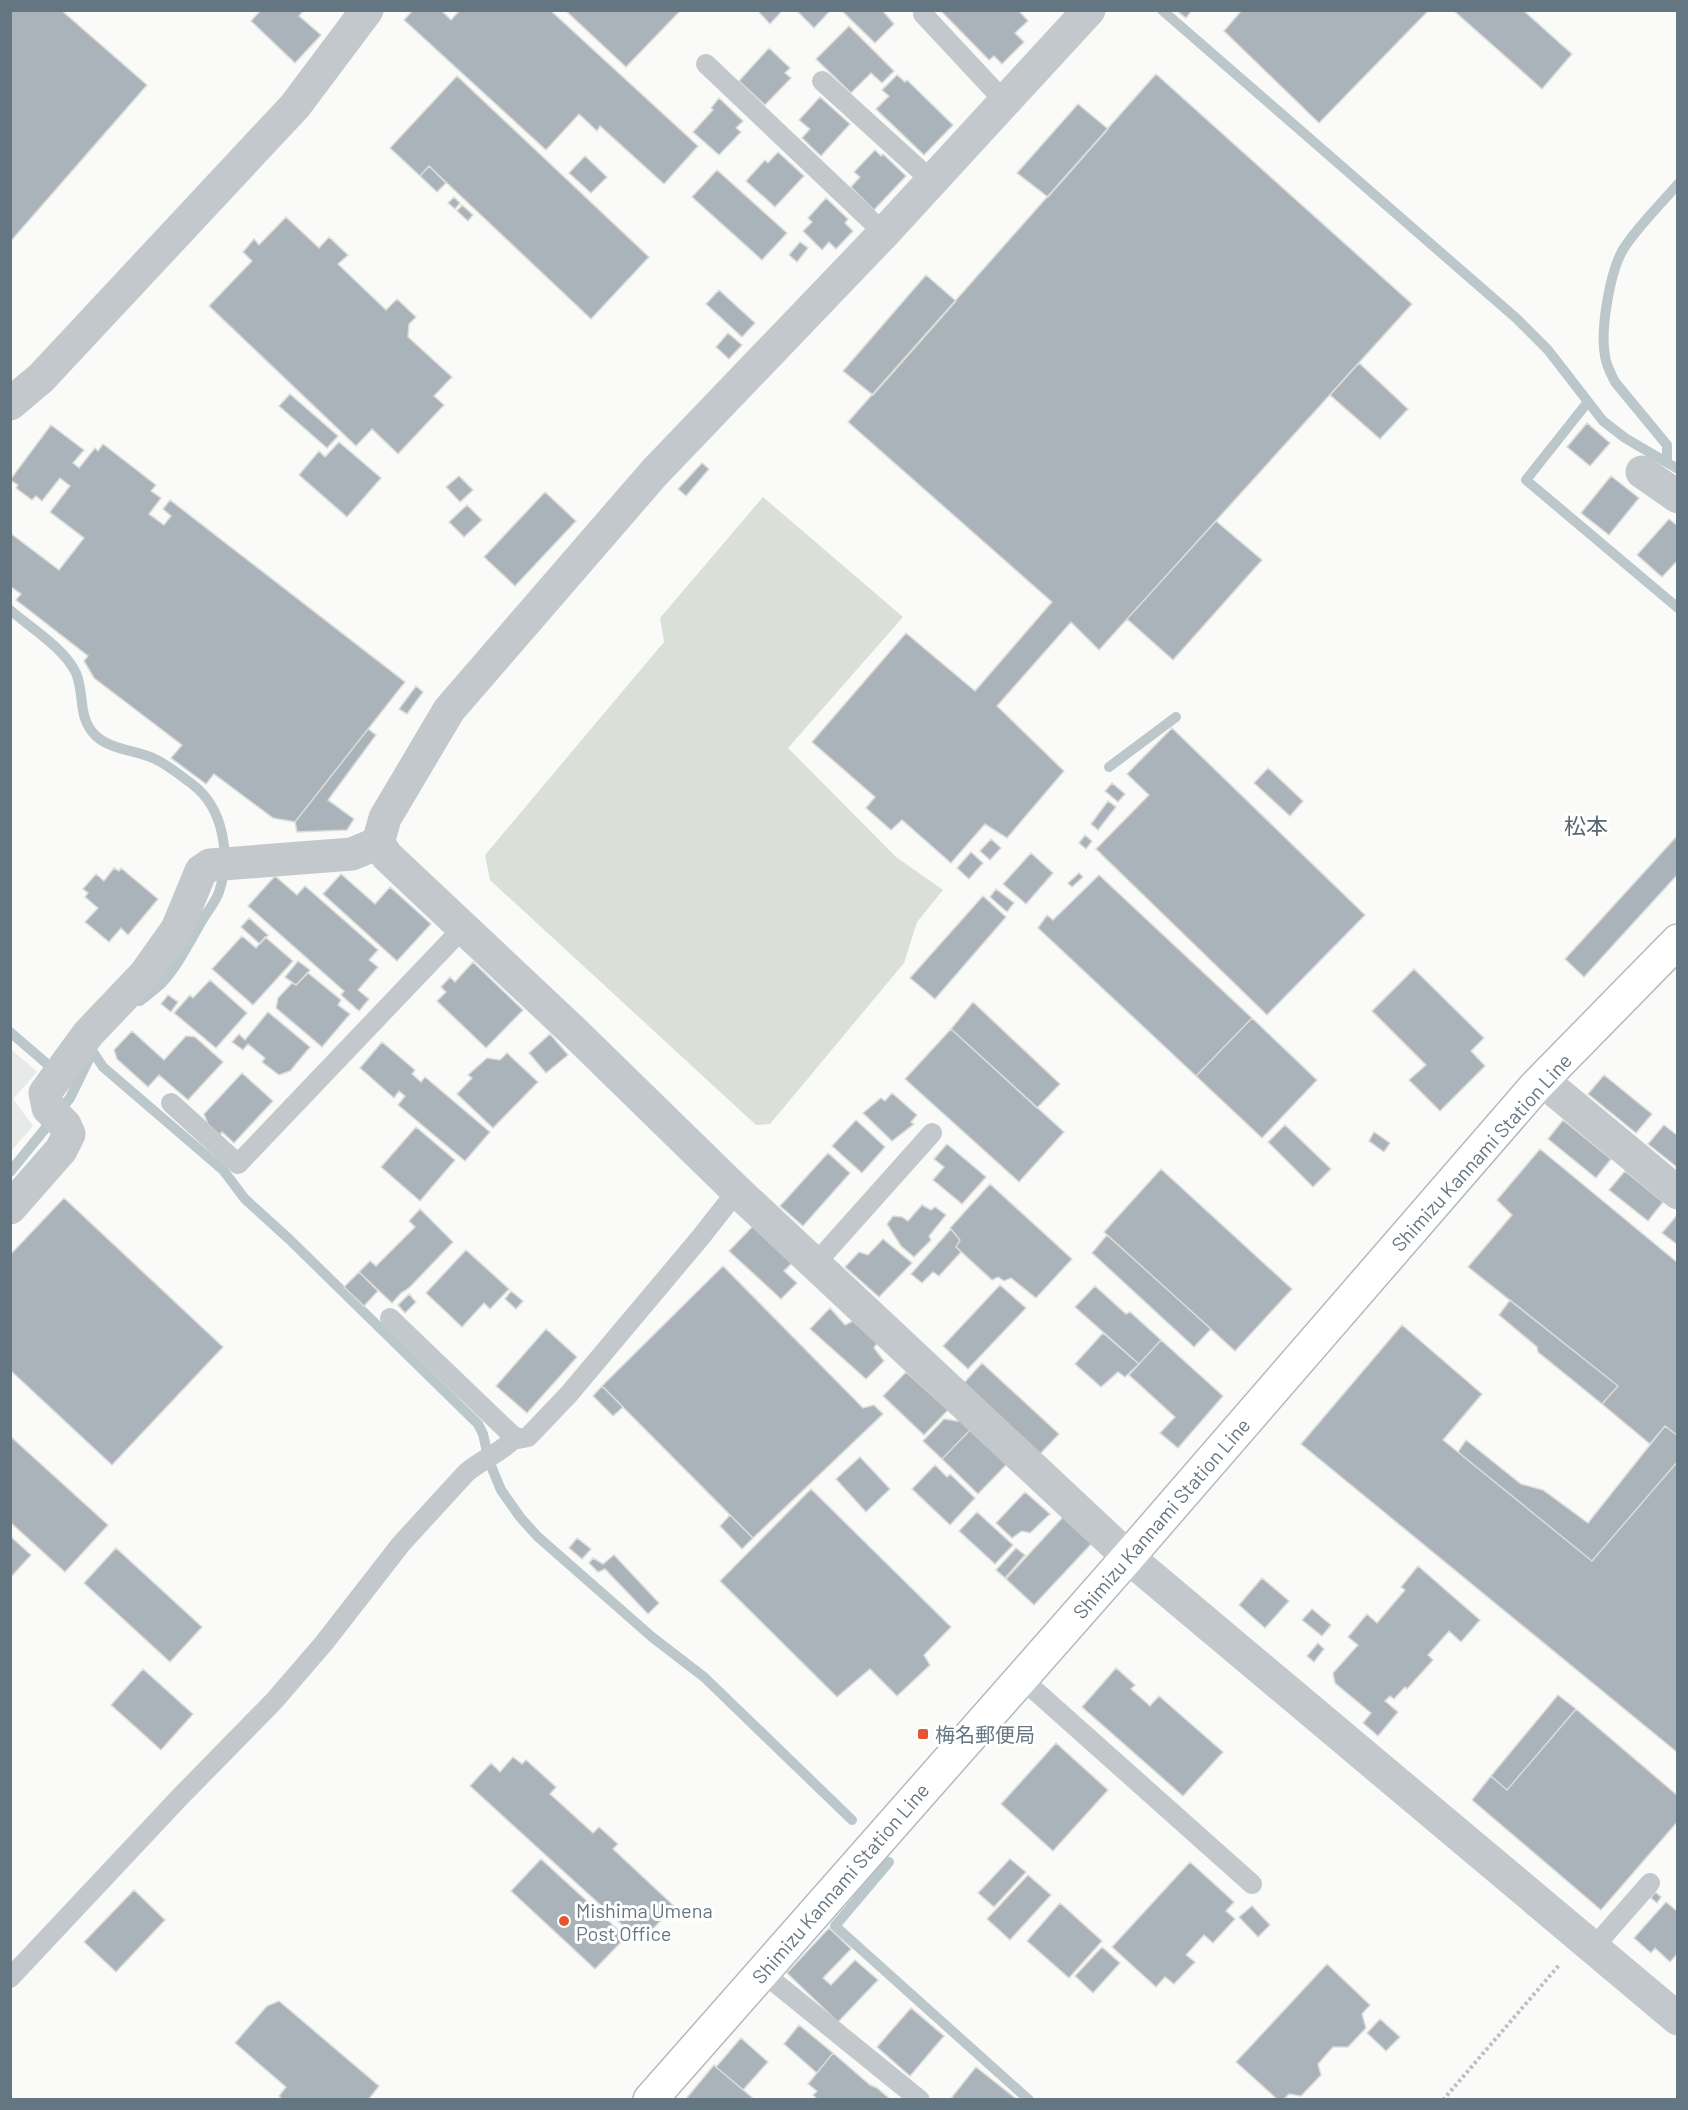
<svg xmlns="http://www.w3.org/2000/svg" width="1688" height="2110" viewBox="0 0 1688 2110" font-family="Barlow,'Noto Sans JP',sans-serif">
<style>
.built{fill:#e8e9e9}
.green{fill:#dadfd7}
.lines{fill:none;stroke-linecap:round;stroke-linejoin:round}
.stream{stroke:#bbc7cb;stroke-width:10}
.building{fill:#aab3b9;stroke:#dcdcda;stroke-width:1.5}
.secondary-casing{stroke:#b3babf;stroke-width:36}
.path{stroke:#bbbfc2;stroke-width:4;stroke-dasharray:3 3;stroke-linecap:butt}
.service{stroke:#c3c8cc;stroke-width:20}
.minor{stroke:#c3c8cc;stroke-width:33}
.secondary{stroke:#fff;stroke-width:33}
.poi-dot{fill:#e4572e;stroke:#fff;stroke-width:2}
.labels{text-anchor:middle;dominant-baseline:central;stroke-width:6;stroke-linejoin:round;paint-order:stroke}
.street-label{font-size:20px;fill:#657683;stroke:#fff}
.poi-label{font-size:20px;fill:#657683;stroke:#fff;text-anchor:start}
.quarter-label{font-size:22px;fill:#57646e;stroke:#fff}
</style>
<rect width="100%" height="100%" fill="#fafaf8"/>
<!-- built -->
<path class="built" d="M 11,1049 L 37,1072 L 13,1099 L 33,1126 L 11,1151 Z"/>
<!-- green -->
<path class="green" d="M 763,497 L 903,617 L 788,748 L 896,857 L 943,890 L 917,922 L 904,963 L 770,1124 L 756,1125 L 490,880 L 485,855 L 664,642 L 660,618 Z"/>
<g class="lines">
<!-- stream -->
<path class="stream" d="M 1162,10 L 1516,318 L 1548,350 L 1603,421 L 1625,438 L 1678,469
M 1587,403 L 1526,480 L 1678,608
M 1667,462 L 1667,445 L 1615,382 C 1611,374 1606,365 1605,356 C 1600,330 1610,270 1624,248 C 1639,225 1660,205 1678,184
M 10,610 C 30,627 65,649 76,673 C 85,694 77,718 96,736 C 111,750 137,750 155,759 C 168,765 181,776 192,784 C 224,808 231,856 219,892 C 216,901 208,911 203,919 C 190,941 178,966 161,984 C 154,990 147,996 140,1001
M 1109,767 L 1176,717
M 10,1032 L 46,1063
M 93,1052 L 103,1067 L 223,1170 L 245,1199 L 289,1239 L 478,1424 L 483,1434 L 489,1461 L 501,1490 L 520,1517 L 537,1536 L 652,1637 L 704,1677 L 852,1820
M 10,1172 L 70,1098 L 90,1057
M 889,1862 L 835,1926 L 1029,2100"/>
</g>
<!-- building -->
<path class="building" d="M 10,10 L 61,10 L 147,85 L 10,242 Z
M 261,10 L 304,10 L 299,16 L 321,35 L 295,63 L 251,21 Z
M 413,10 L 441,10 L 451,20 L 460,10 L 550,10 L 698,146 L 664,184 L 600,126 L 597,131 L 579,114 L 546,150 L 404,20 Z
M 565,10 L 681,10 L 626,67 Z
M 757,10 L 783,10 L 770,24 Z
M 796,10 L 830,10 L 830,11 L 814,28 Z
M 841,10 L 882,10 L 894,24 L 875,43 Z
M 940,10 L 1018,10 L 1028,21 L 1015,33 L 1024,42 L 1002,64 L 994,56 L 989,60 Z
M 1176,10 L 1192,10 L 1186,18 Z
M 1242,10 L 1429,10 L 1319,123 L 1224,31 Z
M 1453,10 L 1523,10 L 1572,54 L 1542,89 Z
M 849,26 L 894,71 L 882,83 L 871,73 L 851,93 L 816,59 Z
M 769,48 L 790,68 L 785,73 L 791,78 L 765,105 L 739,81 Z
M 1156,74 L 1412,304 L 1099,650 L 1071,622 L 997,706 L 1064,771 L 1007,838 L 985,824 L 951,863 L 902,820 L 891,830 L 866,808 L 875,797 L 812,742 L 906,633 L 975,691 L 1052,602 L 848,422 Z
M 897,75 L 905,82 L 907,80 L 953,125 L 924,155 L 876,109 L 889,96 L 882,90 Z
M 457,76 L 649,257 L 591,319 L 429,166 L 420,176 L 390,148 Z
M 820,97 L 850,124 L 821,156 L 802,138 L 810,129 L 799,120 Z
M 719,98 L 743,121 L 736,128 L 741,132 L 719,155 L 693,132 L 713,110 L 711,108 Z
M 1078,104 L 1108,129 L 1048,197 L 1017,173 Z
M 875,150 L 881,156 L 883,154 L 906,176 L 874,210 L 851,187 L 860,177 L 854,172 Z
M 778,152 L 804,176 L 775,207 L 746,181 L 765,160 L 768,163 Z
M 585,156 L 607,177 L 591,193 L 569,173 Z
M 429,166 L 446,183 L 437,192 L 420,176 Z
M 717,170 L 787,233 L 762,260 L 692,197 Z
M 454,197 L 460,203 L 455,209 L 448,203 Z
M 826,198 L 848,219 L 845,223 L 853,231 L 836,249 L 829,242 L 822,250 L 803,231 L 812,222 L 808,218 Z
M 462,205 L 473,215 L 468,221 L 457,211 Z
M 286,217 L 319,248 L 329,237 L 348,255 L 338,264 L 386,310 L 397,299 L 416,317 L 409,324 L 408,337 L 452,377 L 434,396 L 444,405 L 398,454 L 372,429 L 356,446 L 209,306 L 252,261 L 243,252 L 254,239 L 259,245 Z
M 800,242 L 808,248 L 797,262 L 789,255 Z
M 926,275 L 956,301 L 873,395 L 843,371 Z
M 719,290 L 755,323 L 742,337 L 706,304 Z
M 728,333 L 742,345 L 729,359 L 716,347 Z
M 1359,363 L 1408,409 L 1380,439 L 1330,395 Z
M 290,394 L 338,436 L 327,448 L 279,406 Z
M 1587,423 L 1610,443 L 1590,466 L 1567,447 Z
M 51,425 L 84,450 L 73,463 L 79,468 L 95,448 L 98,451 L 103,444 L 156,485 L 151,491 L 161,498 L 149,514 L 164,525 L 171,516 L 163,509 L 170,500 L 405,682 L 295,822 L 273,818 L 214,774 L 206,784 L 171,758 L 182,745 L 94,678 L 84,661 L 88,656 L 16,600 L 21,594 L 10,586 L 10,533 L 59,570 L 84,538 L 50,512 L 70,486 L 60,478 L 42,501 L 36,496 L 32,500 L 16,488 L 18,485 L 10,480 Z
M 339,442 L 381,478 L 347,517 L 299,475 L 319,451 L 325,457 Z
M 702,463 L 709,469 L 686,496 L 678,489 Z
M 459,476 L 473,490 L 460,502 L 446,487 Z
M 1611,476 L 1639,498 L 1609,535 L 1581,513 Z
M 545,492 L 576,521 L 515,586 L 484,557 Z
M 467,505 L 482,520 L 464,537 L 449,522 Z
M 1669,519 L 1678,526 L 1678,560 L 1662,577 L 1637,555 Z
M 1216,521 L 1262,560 L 1173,660 L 1127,619 Z
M 416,686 L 423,692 L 407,714 L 399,709 Z
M 1172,728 L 1365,915 L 1267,1015 L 1096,849 L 1149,795 L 1127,774 Z
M 368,729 L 376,735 L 328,800 L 354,819 L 347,830 L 297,832 L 295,822 Z
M 1268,768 L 1303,801 L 1290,816 L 1254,783 Z
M 1112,783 L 1125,794 L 1118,802 L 1105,791 Z
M 1108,801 L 1116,807 L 1098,830 L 1091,824 Z
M 1085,835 L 1092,841 L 1086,849 L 1079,843 Z
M 1678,835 L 1678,874 L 1584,977 L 1565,959 Z
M 991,839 L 1001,848 L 990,860 L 980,851 Z
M 971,852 L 983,863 L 969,879 L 957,868 Z
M 1031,853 L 1053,873 L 1026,904 L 1003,884 Z
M 114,868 L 119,871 L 121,868 L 158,899 L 128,935 L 121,928 L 109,942 L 85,922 L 98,908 L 85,897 L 88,893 L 83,889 L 96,874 L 104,881 Z
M 1079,873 L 1083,877 L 1072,887 L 1068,883 Z
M 341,874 L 375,904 L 390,887 L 431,924 L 397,961 L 323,894 Z
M 1099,875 L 1252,1018 L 1196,1076 L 1038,928 L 1047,915 L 1053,920 Z
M 275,876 L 297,895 L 305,886 L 378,950 L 369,960 L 378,967 L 358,990 L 369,999 L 359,1011 L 341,995 L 344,991 L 248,906 Z
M 996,889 L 1014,903 L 1007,912 L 990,897 Z
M 983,896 L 1006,917 L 935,999 L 910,978 Z
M 249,918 L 268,935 L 260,944 L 241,927 Z
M 242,936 L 256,948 L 265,937 L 293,961 L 253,1005 L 212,969 Z
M 298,961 L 310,970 L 296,985 L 285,977 Z
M 473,962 L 523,1010 L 486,1048 L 437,1001 L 446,992 L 441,987 L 450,977 L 455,982 Z
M 1414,969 L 1484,1038 L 1471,1051 L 1485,1066 L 1440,1111 L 1409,1080 L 1426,1065 L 1372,1011 Z
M 308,973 L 341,1000 L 338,1005 L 350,1014 L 322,1047 L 276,1008 L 278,998 L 292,983 L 296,985 Z
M 210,980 L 247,1013 L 216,1048 L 174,1013 L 190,995 L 193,998 Z
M 168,995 L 178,1002 L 171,1012 L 161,1004 Z
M 973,1002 L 1060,1084 L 1037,1108 L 951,1029 Z
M 268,1012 L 310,1047 L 290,1071 L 279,1075 L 262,1062 L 265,1058 L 248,1044 L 243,1050 L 232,1042 L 239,1034 L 245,1040 Z
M 1252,1018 L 1317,1080 L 1262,1138 L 1196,1076 Z
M 951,1029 L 1064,1132 L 1019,1182 L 905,1079 Z
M 132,1031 L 164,1060 L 186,1036 L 195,1037 L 223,1062 L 188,1100 L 159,1075 L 148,1087 L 117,1059 L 114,1050 Z
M 550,1034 L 568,1055 L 546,1073 L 529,1053 Z
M 382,1042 L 415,1070 L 412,1074 L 421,1082 L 425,1077 L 490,1132 L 465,1161 L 398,1105 L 405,1096 L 399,1091 L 394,1098 L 360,1068 Z
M 507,1053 L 538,1082 L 493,1128 L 457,1094 L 472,1078 L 468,1075 L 487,1058 L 500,1060 Z
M 242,1073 L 273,1101 L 234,1143 L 222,1132 L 220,1135 L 208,1124 L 204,1114 Z
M 1604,1075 L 1652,1114 L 1636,1133 L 1588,1094 Z
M 892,1093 L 917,1115 L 911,1122 L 914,1124 L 892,1141 L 863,1113 L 881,1098 L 885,1101 Z
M 856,1120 L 885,1147 L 862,1173 L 832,1146 Z
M 1563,1120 L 1611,1159 L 1596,1178 L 1548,1139 Z
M 1285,1125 L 1331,1169 L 1313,1187 L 1268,1142 Z
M 1664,1125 L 1678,1136 L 1678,1168 L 1648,1144 Z
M 416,1127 L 455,1160 L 420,1201 L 381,1167 Z
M 1374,1132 L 1390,1143 L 1384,1152 L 1369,1141 Z
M 947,1144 L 986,1177 L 962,1204 L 933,1180 L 944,1167 L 934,1159 Z
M 1540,1149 L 1678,1263 L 1678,1436 L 1665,1426 L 1650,1444 L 1602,1404 L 1618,1386 L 1468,1267 L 1512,1215 L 1497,1200 Z
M 828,1153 L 850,1173 L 803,1226 L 780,1206 Z
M 1161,1169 L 1292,1289 L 1235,1351 L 1104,1232 Z
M 1625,1171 L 1663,1202 L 1648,1221 L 1609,1190 Z
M 990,1184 L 1072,1259 L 1036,1298 L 1011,1278 L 1004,1281 L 998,1277 L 992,1280 L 956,1247 L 960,1240 L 950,1228 Z
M 64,1198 L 223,1347 L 112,1465 L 10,1370 L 10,1255 Z
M 922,1205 L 931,1210 L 935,1207 L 946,1215 L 929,1236 L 931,1240 L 914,1257 L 901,1246 L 887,1224 L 893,1216 L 902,1217 L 908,1221 Z
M 420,1209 L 453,1242 L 409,1288 L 401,1293 L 392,1303 L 359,1272 L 370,1261 L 376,1266 L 415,1227 L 409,1221 Z
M 1678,1214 L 1678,1245 L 1662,1233 Z
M 753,1226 L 792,1263 L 784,1271 L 797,1283 L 781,1299 L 729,1251 Z
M 951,1229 L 960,1240 L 956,1247 L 961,1252 L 939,1276 L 933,1272 L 922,1283 L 911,1274 Z
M 1107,1235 L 1211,1329 L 1194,1347 L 1092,1253 Z
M 883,1239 L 912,1263 L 879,1297 L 845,1267 L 859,1252 L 868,1255 Z
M 466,1250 L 509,1289 L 490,1309 L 484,1303 L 462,1327 L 426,1293 Z
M 723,1266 L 863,1408 L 874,1405 L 883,1414 L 753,1538 L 602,1386 Z
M 359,1272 L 378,1291 L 364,1306 L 344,1287 Z
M 1000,1285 L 1026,1308 L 968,1369 L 943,1346 Z
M 1095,1286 L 1126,1314 L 1130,1312 L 1161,1340 L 1139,1364 L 1075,1307 Z
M 511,1291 L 523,1301 L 516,1309 L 505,1299 Z
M 409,1294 L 416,1302 L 405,1313 L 398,1305 Z
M 1510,1300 L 1618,1386 L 1602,1404 L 1538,1352 L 1537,1347 L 1499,1315 Z
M 830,1308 L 845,1325 L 853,1321 L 877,1343 L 874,1348 L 884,1361 L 866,1379 L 810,1329 Z
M 1402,1325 L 1482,1394 L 1443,1440 L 1592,1561 L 1678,1461 L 1678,1753 L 1301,1444 Z
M 546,1329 L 577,1357 L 527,1413 L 496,1386 Z
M 1103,1333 L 1139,1364 L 1125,1377 L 1118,1372 L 1101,1387 L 1075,1364 Z
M 1161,1340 L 1223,1396 L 1178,1448 L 1160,1433 L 1175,1417 L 1129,1375 Z
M 982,1363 L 1059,1434 L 1040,1454 L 963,1384 Z
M 906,1372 L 948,1410 L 924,1435 L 883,1396 Z
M 602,1386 L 623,1407 L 613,1416 L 593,1396 Z
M 944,1419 L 964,1422 L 971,1429 L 942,1459 L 923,1441 Z
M 1665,1426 L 1678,1436 L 1678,1461 L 1592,1561 L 1458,1452 L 1466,1440 L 1521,1484 L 1543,1490 L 1588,1523 Z
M 971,1429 L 1007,1464 L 978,1494 L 942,1459 Z
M 10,1436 L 108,1525 L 65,1572 L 10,1522 Z
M 860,1457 L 890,1489 L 866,1512 L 836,1479 Z
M 935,1465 L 947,1477 L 950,1474 L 975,1498 L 950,1525 L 912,1489 Z
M 811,1489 L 951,1627 L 924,1655 L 930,1665 L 897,1696 L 870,1669 L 837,1697 L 720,1581 Z
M 1025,1492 L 1050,1514 L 1030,1533 L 1022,1531 L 1012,1538 L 996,1523 Z
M 977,1512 L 1013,1545 L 995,1564 L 959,1531 Z
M 730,1515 L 753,1538 L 742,1549 L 720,1526 Z
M 1064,1516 L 1093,1542 L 1034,1605 L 1006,1579 Z
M 10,1536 L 31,1555 L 10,1578 Z
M 577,1538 L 591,1549 L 582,1559 L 569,1548 Z
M 116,1548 L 202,1627 L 170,1662 L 84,1583 Z
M 1016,1548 L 1025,1555 L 1005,1578 L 996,1570 Z
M 614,1555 L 659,1603 L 648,1614 L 605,1569 L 598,1572 L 589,1563 L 593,1558 L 603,1564 Z
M 1418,1566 L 1480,1620 L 1461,1642 L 1449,1631 L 1428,1655 L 1433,1660 L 1407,1689 L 1405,1687 L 1394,1699 L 1390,1696 L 1385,1701 L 1398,1712 L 1378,1736 L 1363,1723 L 1371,1713 L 1335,1683 L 1333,1673 L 1358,1645 L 1348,1637 L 1367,1614 L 1377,1623 L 1405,1590 L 1401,1587 Z
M 1262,1578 L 1289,1601 L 1265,1628 L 1239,1605 Z
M 1312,1609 L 1331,1625 L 1322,1636 L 1302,1620 Z
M 1318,1643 L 1324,1649 L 1314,1662 L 1307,1656 Z
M 1116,1668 L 1135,1685 L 1131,1689 L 1150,1706 L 1159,1696 L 1223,1752 L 1183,1796 L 1082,1707 Z
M 143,1669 L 193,1714 L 161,1750 L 111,1705 Z
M 1558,1695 L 1576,1709 L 1507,1790 L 1491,1776 Z
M 1576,1709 L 1678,1796 L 1678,1821 L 1601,1910 L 1472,1800 L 1491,1776 L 1507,1790 Z
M 1056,1743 L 1108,1790 L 1053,1851 L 1001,1804 Z
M 513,1757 L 522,1764 L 526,1760 L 556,1787 L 550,1794 L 593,1833 L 599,1827 L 618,1844 L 613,1849 L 674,1906 L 641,1942 L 470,1786 L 491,1763 L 500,1772 Z
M 541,1859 L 626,1937 L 595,1969 L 511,1891 Z
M 1010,1859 L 1026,1872 L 994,1907 L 978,1893 Z
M 1190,1862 L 1234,1902 L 1226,1911 L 1235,1919 L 1213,1943 L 1204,1935 L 1186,1955 L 1195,1962 L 1174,1984 L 1165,1977 L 1156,1987 L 1112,1947 Z
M 1028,1875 L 1051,1895 L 1010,1940 L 987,1919 Z
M 134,1890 L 165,1920 L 116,1972 L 84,1942 Z
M 1655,1892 L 1661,1897 L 1657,1903 L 1651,1898 Z
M 1666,1902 L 1678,1912 L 1678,1953 L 1670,1962 L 1655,1948 L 1651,1953 L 1634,1938 Z
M 1060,1903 L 1102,1941 L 1069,1978 L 1027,1941 Z
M 1252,1906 L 1270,1925 L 1258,1937 L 1239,1917 Z
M 829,1928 L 851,1949 L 823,1978 L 831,1985 L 855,1960 L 878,1980 L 838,2022 L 787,1973 Z
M 1102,1947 L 1120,1963 L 1093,1993 L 1075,1976 Z
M 1327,1964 L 1370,2005 L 1362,2014 L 1366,2028 L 1348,2047 L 1333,2047 L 1318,2064 L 1321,2075 L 1301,2096 L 1289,2094 L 1283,2100 L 1278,2100 L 1236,2062 Z
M 279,2001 L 379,2086 L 368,2100 L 283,2100 L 279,2096 L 286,2087 L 235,2043 L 267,2006 Z
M 911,2008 L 944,2036 L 910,2076 L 877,2047 Z
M 1380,2019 L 1400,2037 L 1386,2051 L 1367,2033 Z
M 799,2025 L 833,2053 L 817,2073 L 784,2044 Z
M 741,2038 L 768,2062 L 743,2090 L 716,2067 Z
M 833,2053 L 870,2085 L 877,2088 L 891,2100 L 818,2100 L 813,2095 L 817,2091 L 808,2084 Z
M 714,2065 L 716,2067 L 755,2100 L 685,2100 Z
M 976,2067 L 1015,2098 L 1014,2100 L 956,2100 L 952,2097 Z"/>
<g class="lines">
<defs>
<path id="secondary" d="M 650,2100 L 1128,1557 L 1535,1087 L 1678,941"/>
</defs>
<!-- secondary casing -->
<use href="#secondary" class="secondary-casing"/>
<!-- path -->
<path class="path" d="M 1443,2100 L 1560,1964"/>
<!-- service -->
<path class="service" d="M 923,14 L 1005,102
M 706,64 L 884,233
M 822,81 L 932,181
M 171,1103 L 238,1164 L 463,928
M 815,1264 L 932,1133
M 390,1318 L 511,1434 L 518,1439 L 528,1437 L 569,1394 L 700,1238 L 737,1191
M 1021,1678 L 1252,1884
M 1593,1948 L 1650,1883
M 762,1972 L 920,2100
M 10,1978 L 179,1798 L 274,1701 L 324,1643 L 401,1544 L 466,1473 C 482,1459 501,1453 516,1437"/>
<!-- minor -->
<path class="minor" d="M 1089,10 L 884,233 L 654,473 L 449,710 L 385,818 L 378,843 L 387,856 L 573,1031 L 737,1191 L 1128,1557 L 1678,2019
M 10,404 L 41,378 L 295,106 L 367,10
M 1642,472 L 1678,497
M 1542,1080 L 1678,1193
M 10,1208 L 61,1150 L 69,1134 L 65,1125 L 48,1108 L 45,1093 L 88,1034 L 145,974 L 177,929 L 201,871 L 210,865 L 352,854 L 378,843"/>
<!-- secondary -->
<use href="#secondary" class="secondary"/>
</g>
<!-- markers -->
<g class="poi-dot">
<rect x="917" y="1728" width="12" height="12" rx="3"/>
<circle cx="564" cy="1921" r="6"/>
</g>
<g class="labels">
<!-- street labels -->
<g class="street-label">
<text transform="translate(1481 1152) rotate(-48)">Shimizu Kannami Station Line</text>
<text transform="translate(1161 1518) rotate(-49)">Shimizu Kannami Station Line</text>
<text transform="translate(840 1883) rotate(-49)">Shimizu Kannami Station Line</text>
</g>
<!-- poi labels -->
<g class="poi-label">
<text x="935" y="1734">梅名郵便局</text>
<text x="576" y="1910">Mishima Umena<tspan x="576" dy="23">Post Office</tspan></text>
</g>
<!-- quarter labels -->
<g class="quarter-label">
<text x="1586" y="825">松本</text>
</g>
</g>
<!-- border -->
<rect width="1688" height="2110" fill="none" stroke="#657683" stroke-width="24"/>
</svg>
